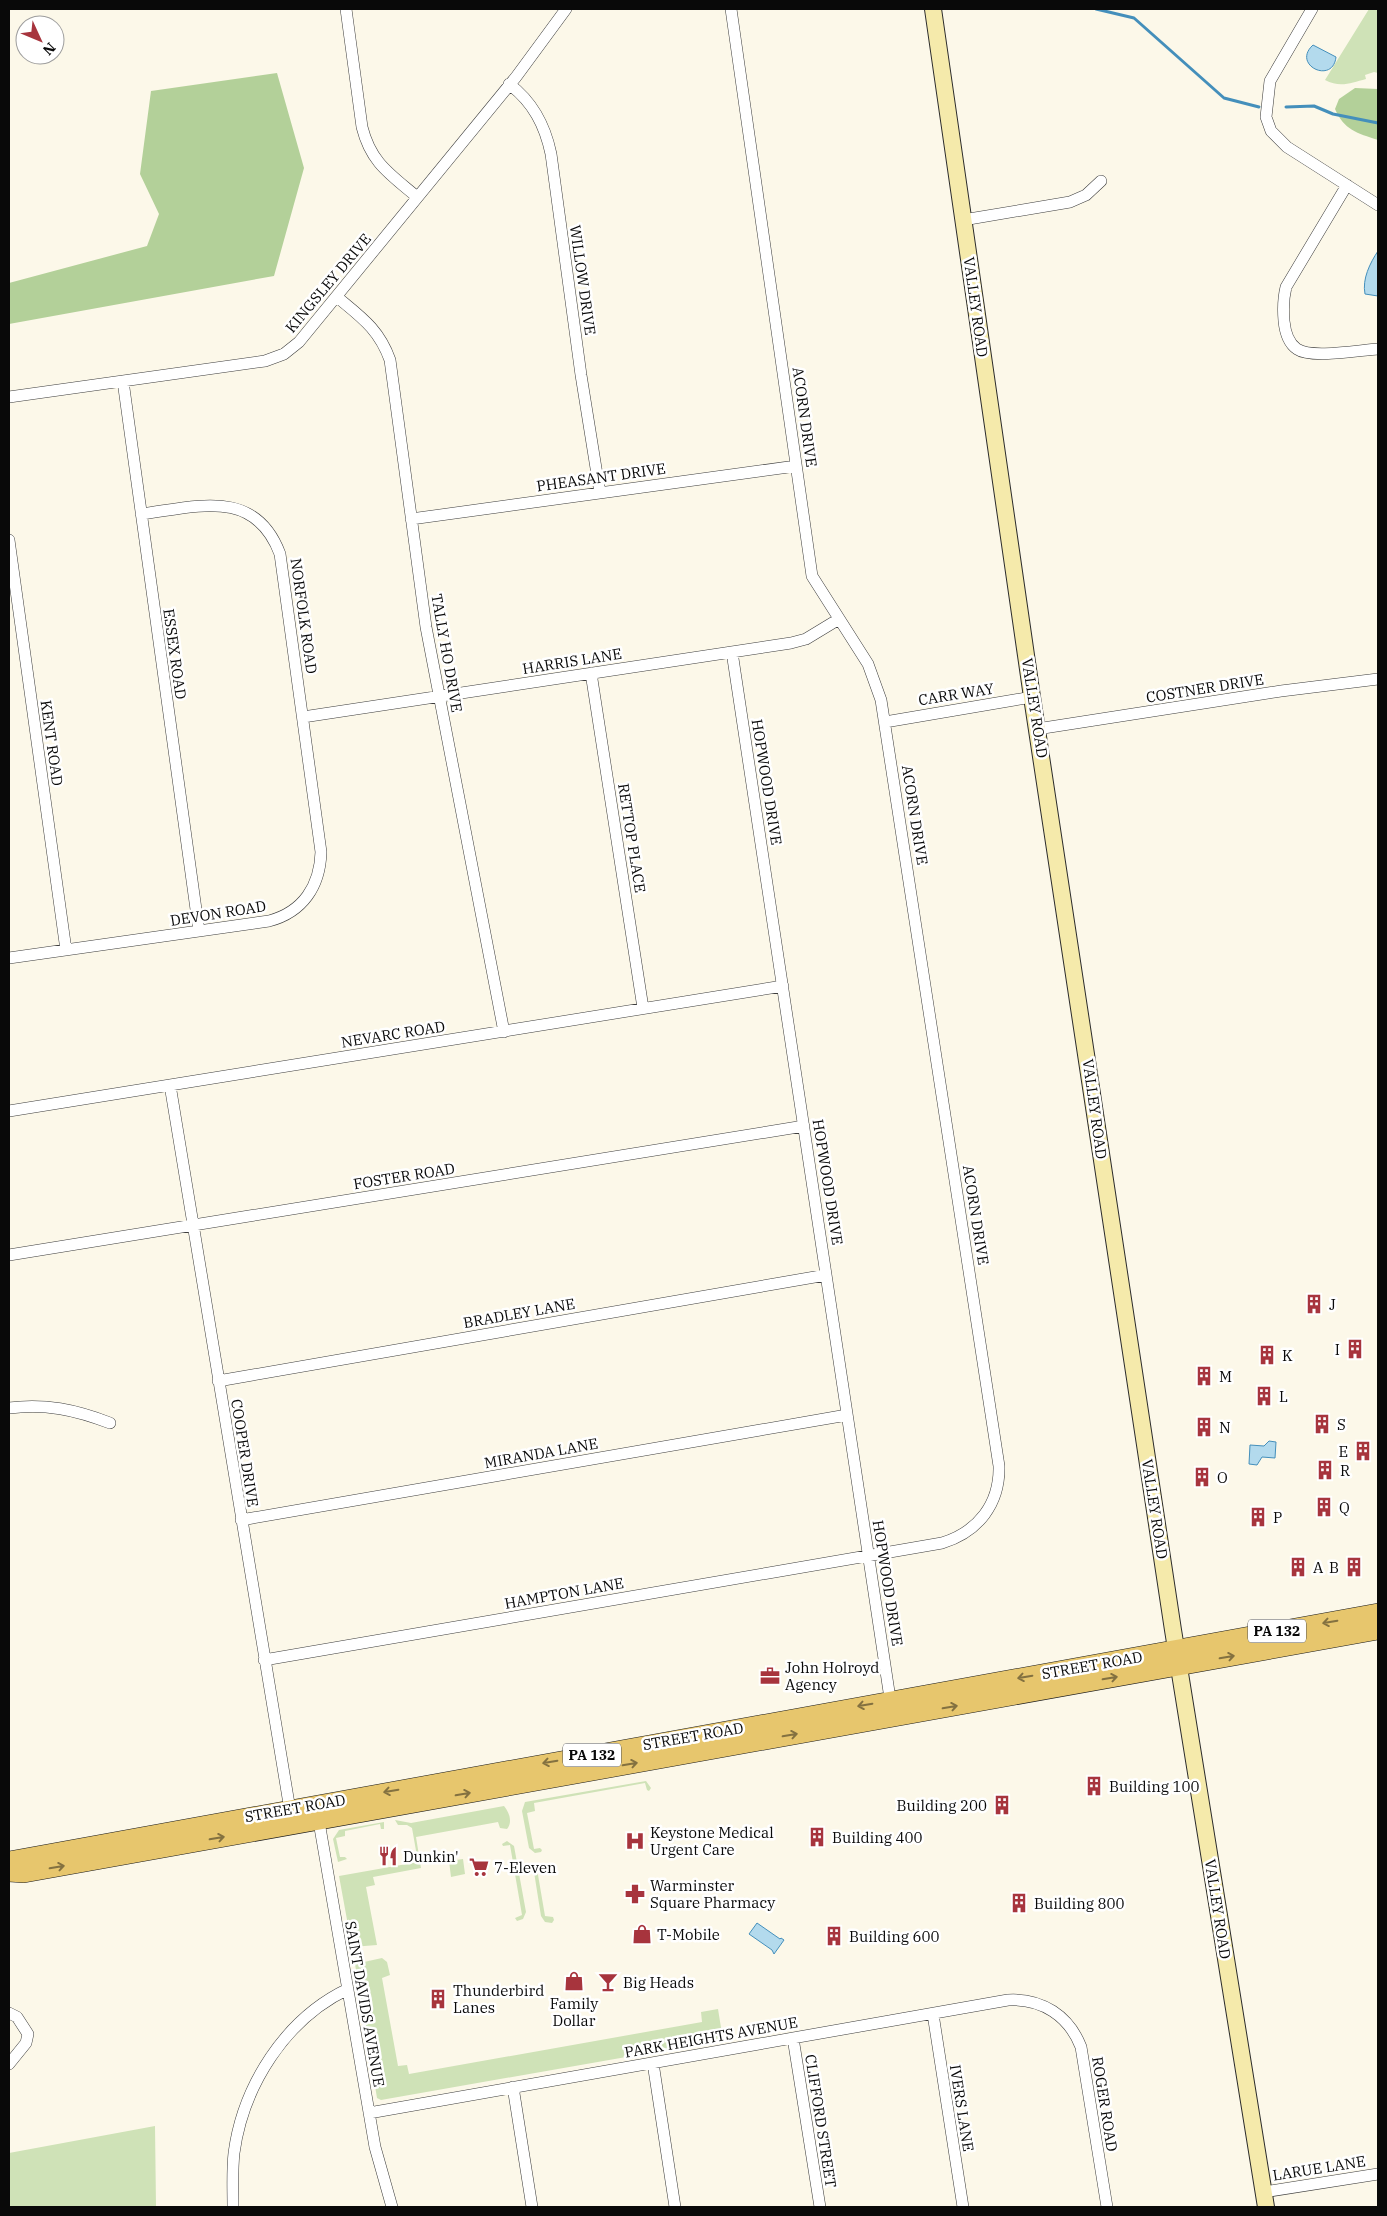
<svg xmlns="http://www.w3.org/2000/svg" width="1387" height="2216" viewBox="0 0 1387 2216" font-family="'IBM Plex Serif',serif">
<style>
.green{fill:#cfe2b7}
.forest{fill:#b3d099}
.water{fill:#b3daed;stroke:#448fbb}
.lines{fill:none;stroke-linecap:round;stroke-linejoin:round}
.stream{stroke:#448fbb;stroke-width:3}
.street-casing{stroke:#3c3c3c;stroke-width:12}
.secondary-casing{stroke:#2b2b2b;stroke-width:18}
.primary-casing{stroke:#1a1a1a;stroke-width:20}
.street{stroke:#fff;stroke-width:11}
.secondary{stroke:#f5eaab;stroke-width:16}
.primary{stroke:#e7c66d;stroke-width:19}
.oneway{stroke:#837140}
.labels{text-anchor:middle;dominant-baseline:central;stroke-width:5;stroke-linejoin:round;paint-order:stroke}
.shield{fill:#fff;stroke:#535353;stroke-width:1}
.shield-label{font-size:14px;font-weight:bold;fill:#090909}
.street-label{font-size:15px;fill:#090909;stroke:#fff}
.poi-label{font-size:15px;fill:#090909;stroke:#fff;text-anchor:start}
</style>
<rect width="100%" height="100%" fill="#fcf8e9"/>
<!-- green -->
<path class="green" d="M 1369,9 L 1378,9 L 1378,73 L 1374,72 L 1365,75 L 1366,79 C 1351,83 1340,88 1325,80 Z
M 646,1781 L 651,1788 L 649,1791 L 647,1790 L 645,1783 L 534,1803 L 535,1811 L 527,1813 L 534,1849 L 540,1848 L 542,1850 L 541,1852 L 535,1853 L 529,1848 L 522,1811 L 525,1802 Z
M 504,1806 C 509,1812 513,1822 507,1829 L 500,1828 L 498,1822 L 416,1837 L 421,1868 L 373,1877 L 375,1885 L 366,1887 L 377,1945 L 352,1947 L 339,1876 L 418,1862 L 412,1828 L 407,1825 L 398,1825 L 395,1820 L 411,1823 Z
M 384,1822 L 384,1829 L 381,1829 L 380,1824 L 345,1831 L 345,1836 L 336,1838 L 340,1857 L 345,1857 L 347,1859 L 338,1862 L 333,1839 L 339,1830 Z
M 507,1841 L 514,1846 L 526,1912 L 523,1919 L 517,1921 L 515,1918 L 522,1915 L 510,1845 L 503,1846 L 502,1844 Z
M 463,1859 L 465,1874 L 451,1877 L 449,1861 Z
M 540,1864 L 545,1865 L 537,1869 L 545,1916 L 553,1917 L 554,1920 L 552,1923 L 545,1922 L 541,1916 L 534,1872 L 536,1867 Z
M 382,1958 L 387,1962 L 390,1975 L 382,1978 L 398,2066 L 407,2065 L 409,2074 L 702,2022 L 701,2012 L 718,2009 L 723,2040 L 381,2100 L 377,2098 L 355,1964 Z
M 155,2126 L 156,2207 L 9,2207 L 9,2153 Z"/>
<!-- forest -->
<path class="forest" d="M 277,73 L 304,168 L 274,276 L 9,324 L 9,283 L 147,246 L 159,214 L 140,174 L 151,91 Z
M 1355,88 L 1378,89 L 1378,140 C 1357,133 1344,130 1335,109 L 1339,99 Z"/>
<!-- water -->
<path class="water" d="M 1313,45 L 1336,57 C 1333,85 1291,65 1313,45 Z
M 1378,251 L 1378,296 L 1365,294 C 1362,279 1370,263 1378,251 Z
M 1269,1441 L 1276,1442 L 1275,1458 L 1262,1457 L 1257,1465 L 1249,1464 L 1250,1445 L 1264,1446 Z
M 757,1923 L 780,1939 L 781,1938 L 784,1940 L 774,1954 L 772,1950 L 749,1934 Z"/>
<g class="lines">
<!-- stream -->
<path class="stream" d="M 1096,9 L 1134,18 L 1224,98 L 1259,107
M 1286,107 L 1314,106 L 1333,114 L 1378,123"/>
<defs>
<path id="street" d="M 346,9 L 362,127 C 371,163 390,174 417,197
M 1312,9 L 1270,81 L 1266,117 L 1271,131 L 1287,147 L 1378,205
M 509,84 C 533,102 545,125 551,154 L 581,375 L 600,493
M 1347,185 L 1286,287 C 1283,299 1283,309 1284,321 C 1285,331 1288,343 1297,349 C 1311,359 1360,350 1378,349
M 963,220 L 1070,202 L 1086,195 L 1101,181
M 337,297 C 361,317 379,329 390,360 L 426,627 L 504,1032
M 123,381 L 199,931
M 9,397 L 265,361 L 284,354 L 299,342 L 516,77 L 566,9
M 411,519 L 796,466
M 9,540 L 66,950
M 732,652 L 891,1705
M 591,673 L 643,1008
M 303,717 L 791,643 L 806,639 L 839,619
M 885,722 L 1032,697
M 1037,729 L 1281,691 L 1378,679
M 9,958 L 269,921 C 303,912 320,886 321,852 L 280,554 C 255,487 196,507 141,514
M 170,1085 L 291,1816
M 9,1111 L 783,986
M 9,1255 L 804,1126
M 218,1381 L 826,1275
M 9,1408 C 45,1403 76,1410 110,1423
M 241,1520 L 847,1415
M 264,1660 L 942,1543 C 978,1532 1000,1504 999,1466 L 881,700 L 868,664 L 812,576 L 731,9
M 318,1816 L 375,2147 L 392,2207
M 9,2013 L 17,2017 L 28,2034 L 26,2043 L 9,2064
M 933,2014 L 963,2207
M 793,2038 L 820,2207
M 653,2063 L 675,2207
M 513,2087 L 532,2207
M 369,2113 L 1008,2000 C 1042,1998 1069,2016 1081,2047 L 1107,2207
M 1264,2192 L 1378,2174
M 233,2207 C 233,2189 232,2171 234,2153 C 243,2086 285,2019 348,1989"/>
<path id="secondary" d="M 933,9 L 1032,697 L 1173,1630 L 1266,2207"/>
<path id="primary" d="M 9,1861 L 1378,1613
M 9,1872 L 24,1873 L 1378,1630"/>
</defs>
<!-- street casing -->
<use href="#street" class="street-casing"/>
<!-- secondary casing -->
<use href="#secondary" class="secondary-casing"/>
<!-- primary casing -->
<use href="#primary" class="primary-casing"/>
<!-- street -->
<use href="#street" class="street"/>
<!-- secondary -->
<use href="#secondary" class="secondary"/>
<!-- primary -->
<use href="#primary" class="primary"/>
</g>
<!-- one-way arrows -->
<defs><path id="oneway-shaft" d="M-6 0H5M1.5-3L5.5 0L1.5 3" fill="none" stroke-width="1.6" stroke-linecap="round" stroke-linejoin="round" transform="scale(1.25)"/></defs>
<g class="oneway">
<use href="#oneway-shaft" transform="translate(1330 1622) rotate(170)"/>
<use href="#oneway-shaft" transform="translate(1227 1657) rotate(-10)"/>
<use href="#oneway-shaft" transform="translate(1025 1677) rotate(170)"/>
<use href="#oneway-shaft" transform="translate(1110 1678) rotate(-10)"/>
<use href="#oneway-shaft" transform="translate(865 1705) rotate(170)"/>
<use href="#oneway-shaft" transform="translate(950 1707) rotate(-10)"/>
<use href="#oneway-shaft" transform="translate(790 1735) rotate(-10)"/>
<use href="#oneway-shaft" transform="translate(550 1762) rotate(170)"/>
<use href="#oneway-shaft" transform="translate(630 1764) rotate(-10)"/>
<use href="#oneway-shaft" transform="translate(391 1791) rotate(170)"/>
<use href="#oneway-shaft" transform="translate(463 1794) rotate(-10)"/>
<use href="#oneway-shaft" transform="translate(217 1838) rotate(-10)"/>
<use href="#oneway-shaft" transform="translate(57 1867) rotate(-10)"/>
</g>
<!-- icons -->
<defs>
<symbol id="building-bare" viewBox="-9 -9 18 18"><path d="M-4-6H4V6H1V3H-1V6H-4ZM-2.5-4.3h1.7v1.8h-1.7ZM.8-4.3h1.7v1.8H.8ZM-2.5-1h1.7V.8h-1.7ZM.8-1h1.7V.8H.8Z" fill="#a7343d" stroke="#fff" stroke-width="2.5" paint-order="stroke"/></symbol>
<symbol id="office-bare" viewBox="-9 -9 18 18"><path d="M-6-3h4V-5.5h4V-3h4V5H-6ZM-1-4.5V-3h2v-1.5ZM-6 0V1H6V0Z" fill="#a7343d" stroke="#fff" stroke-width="2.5" paint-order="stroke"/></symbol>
<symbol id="hospital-bare" viewBox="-9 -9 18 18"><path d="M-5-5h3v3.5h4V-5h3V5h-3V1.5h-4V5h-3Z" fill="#a7343d" stroke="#fff" stroke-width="2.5" paint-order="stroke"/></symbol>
<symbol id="restaurant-bare" viewBox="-9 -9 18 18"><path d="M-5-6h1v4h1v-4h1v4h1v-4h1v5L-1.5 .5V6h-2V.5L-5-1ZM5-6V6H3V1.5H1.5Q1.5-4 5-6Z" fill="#a7343d" stroke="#fff" stroke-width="2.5" paint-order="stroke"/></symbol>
<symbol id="supermarket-bare" viewBox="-9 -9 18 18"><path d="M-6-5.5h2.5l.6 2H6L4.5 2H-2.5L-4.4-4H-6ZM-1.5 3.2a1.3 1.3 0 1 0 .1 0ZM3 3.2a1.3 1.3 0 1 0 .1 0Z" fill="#a7343d" stroke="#fff" stroke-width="2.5" paint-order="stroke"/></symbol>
<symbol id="pharmacy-bare" viewBox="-9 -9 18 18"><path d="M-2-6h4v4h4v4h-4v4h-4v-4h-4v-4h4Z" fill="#a7343d" stroke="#fff" stroke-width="2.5" paint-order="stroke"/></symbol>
<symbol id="shop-bare" viewBox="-9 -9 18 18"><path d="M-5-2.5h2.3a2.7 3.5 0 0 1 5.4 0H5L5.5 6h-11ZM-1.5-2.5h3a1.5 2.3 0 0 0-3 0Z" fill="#a7343d" stroke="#fff" stroke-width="2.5" paint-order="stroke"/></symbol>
<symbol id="bar-bare" viewBox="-9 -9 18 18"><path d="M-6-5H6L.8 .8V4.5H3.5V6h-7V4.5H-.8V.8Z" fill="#a7343d" stroke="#fff" stroke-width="2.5" paint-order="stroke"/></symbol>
</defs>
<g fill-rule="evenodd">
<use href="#building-bare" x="1300" y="1290" width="28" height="28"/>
<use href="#building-bare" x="1341" y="1335" width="28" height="28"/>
<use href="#building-bare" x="1253" y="1341" width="28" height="28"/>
<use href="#building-bare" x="1190" y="1362" width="28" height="28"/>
<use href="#building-bare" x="1250" y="1382" width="28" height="28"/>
<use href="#building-bare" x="1308" y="1410" width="28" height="28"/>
<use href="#building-bare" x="1190" y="1413" width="28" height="28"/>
<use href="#building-bare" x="1349" y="1437" width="28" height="28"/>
<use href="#building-bare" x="1311" y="1456" width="28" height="28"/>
<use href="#building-bare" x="1188" y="1463" width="28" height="28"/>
<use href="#building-bare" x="1310" y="1493" width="28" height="28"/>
<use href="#building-bare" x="1244" y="1503" width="28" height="28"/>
<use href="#building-bare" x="1284" y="1553" width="28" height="28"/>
<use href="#building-bare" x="1340" y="1553" width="28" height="28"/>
<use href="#office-bare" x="756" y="1662" width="28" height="28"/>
<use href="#building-bare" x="1080" y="1772" width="28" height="28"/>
<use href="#building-bare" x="988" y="1791" width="28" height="28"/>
<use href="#building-bare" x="803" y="1823" width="28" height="28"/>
<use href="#hospital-bare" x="621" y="1827" width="28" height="28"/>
<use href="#restaurant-bare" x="374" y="1842" width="28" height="28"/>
<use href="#supermarket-bare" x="465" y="1853" width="28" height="28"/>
<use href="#pharmacy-bare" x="621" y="1880" width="28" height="28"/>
<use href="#building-bare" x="1005" y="1889" width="28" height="28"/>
<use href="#shop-bare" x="628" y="1920" width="28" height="28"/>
<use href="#building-bare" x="820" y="1922" width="28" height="28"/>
<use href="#shop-bare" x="560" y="1967" width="28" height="28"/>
<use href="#bar-bare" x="594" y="1968" width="28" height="28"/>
<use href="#building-bare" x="424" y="1985" width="28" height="28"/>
</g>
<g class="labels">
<!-- shield labels -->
<g class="shield">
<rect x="1248" y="1619.5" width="58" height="23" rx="4"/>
<rect x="563" y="1743.5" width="58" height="23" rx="4"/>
</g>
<g class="shield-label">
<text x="1277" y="1631">PA 132</text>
<text x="592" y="1755">PA 132</text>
</g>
<!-- street labels -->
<g class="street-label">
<text transform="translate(583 280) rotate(82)">WILLOW DRIVE</text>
<text transform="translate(328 283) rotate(-50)">KINGSLEY DRIVE</text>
<text transform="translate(976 307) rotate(82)">VALLEY ROAD</text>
<text transform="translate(805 417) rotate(82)">ACORN DRIVE</text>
<text transform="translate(601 477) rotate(-8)">PHEASANT DRIVE</text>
<text transform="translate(304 616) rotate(82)">NORFOLK ROAD</text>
<text transform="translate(447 653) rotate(80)">TALLY HO DRIVE</text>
<text transform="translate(175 654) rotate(82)">ESSEX ROAD</text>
<text transform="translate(572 661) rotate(-9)">HARRIS LANE</text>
<text transform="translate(1205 688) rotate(-9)">COSTNER DRIVE</text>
<text transform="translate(956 694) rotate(-9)">CARR WAY</text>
<text transform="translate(1035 708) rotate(81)">VALLEY ROAD</text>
<text transform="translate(52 743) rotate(82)">KENT ROAD</text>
<text transform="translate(767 782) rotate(81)">HOPWOOD DRIVE</text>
<text transform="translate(915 815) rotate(81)">ACORN DRIVE</text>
<text transform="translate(632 838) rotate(81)">RETTOP PLACE</text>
<text transform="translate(218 913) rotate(-9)">DEVON ROAD</text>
<text transform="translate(393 1034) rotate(-9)">NEVARC ROAD</text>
<text transform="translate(1095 1109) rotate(82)">VALLEY ROAD</text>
<text transform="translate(404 1176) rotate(-9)">FOSTER ROAD</text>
<text transform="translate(828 1182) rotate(81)">HOPWOOD DRIVE</text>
<text transform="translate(976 1215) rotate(81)">ACORN DRIVE</text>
<text transform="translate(519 1313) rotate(-10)">BRADLEY LANE</text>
<text transform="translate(245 1453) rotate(81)">COOPER DRIVE</text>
<text transform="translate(541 1453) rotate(-10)">MIRANDA LANE</text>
<text transform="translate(1155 1509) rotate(81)">VALLEY ROAD</text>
<text transform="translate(888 1583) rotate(81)">HOPWOOD DRIVE</text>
<text transform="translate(564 1593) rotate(-10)">HAMPTON LANE</text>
<text transform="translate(1092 1665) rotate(-10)">STREET ROAD</text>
<text transform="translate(693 1736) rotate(-10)">STREET ROAD</text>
<text transform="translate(295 1808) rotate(-10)">STREET ROAD</text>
<text transform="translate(1218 1909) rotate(81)">VALLEY ROAD</text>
<text transform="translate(365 2004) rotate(80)">SAINT DAVIDS AVENUE</text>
<text transform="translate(711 2037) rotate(-10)">PARK HEIGHTS AVENUE</text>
<text transform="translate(1105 2104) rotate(81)">ROGER ROAD</text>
<text transform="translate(962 2108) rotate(81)">IVERS LANE</text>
<text transform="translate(821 2121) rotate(81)">CLIFFORD STREET</text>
<text transform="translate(1319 2168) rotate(-9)">LARUE LANE</text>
</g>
<!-- poi labels -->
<g class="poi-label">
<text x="1329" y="1304">J</text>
<text x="1340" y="1349" text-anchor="end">I</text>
<text x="1282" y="1355">K</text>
<text x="1219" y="1376">M</text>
<text x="1279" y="1396">L</text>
<text x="1337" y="1424">S</text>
<text x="1219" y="1427">N</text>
<text x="1348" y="1451" text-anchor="end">E</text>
<text x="1340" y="1470">R</text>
<text x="1217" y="1477">O</text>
<text x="1339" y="1507">Q</text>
<text x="1273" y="1517">P</text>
<text x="1313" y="1567">A</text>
<text x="1339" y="1567" text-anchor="end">B</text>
<text x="785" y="1667">John Holroyd<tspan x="785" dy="17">Agency</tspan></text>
<text x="1109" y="1786">Building 100</text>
<text x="987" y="1805" text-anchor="end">Building 200</text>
<text x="650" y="1832">Keystone Medical<tspan x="650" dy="17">Urgent Care</tspan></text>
<text x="832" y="1837">Building 400</text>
<text x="403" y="1856">Dunkin'</text>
<text x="494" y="1867">7-Eleven</text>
<text x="650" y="1885">Warminster<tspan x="650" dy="17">Square Pharmacy</tspan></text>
<text x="1034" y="1903">Building 800</text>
<text x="657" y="1934">T-Mobile</text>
<text x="849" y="1936">Building 600</text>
<text x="623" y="1982">Big Heads</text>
<text x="453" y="1990">Thunderbird<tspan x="453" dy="17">Lanes</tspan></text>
<text x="574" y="2003" text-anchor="middle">Family<tspan x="574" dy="17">Dollar</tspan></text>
</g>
</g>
<!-- border -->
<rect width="1387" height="2216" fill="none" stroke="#090909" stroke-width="20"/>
<!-- north arrow -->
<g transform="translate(40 40) rotate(134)"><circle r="24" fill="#ffffff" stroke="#9d9d9d"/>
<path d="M0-4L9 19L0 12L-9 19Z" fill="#a7343d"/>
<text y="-8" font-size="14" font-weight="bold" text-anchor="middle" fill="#090909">N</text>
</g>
</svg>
